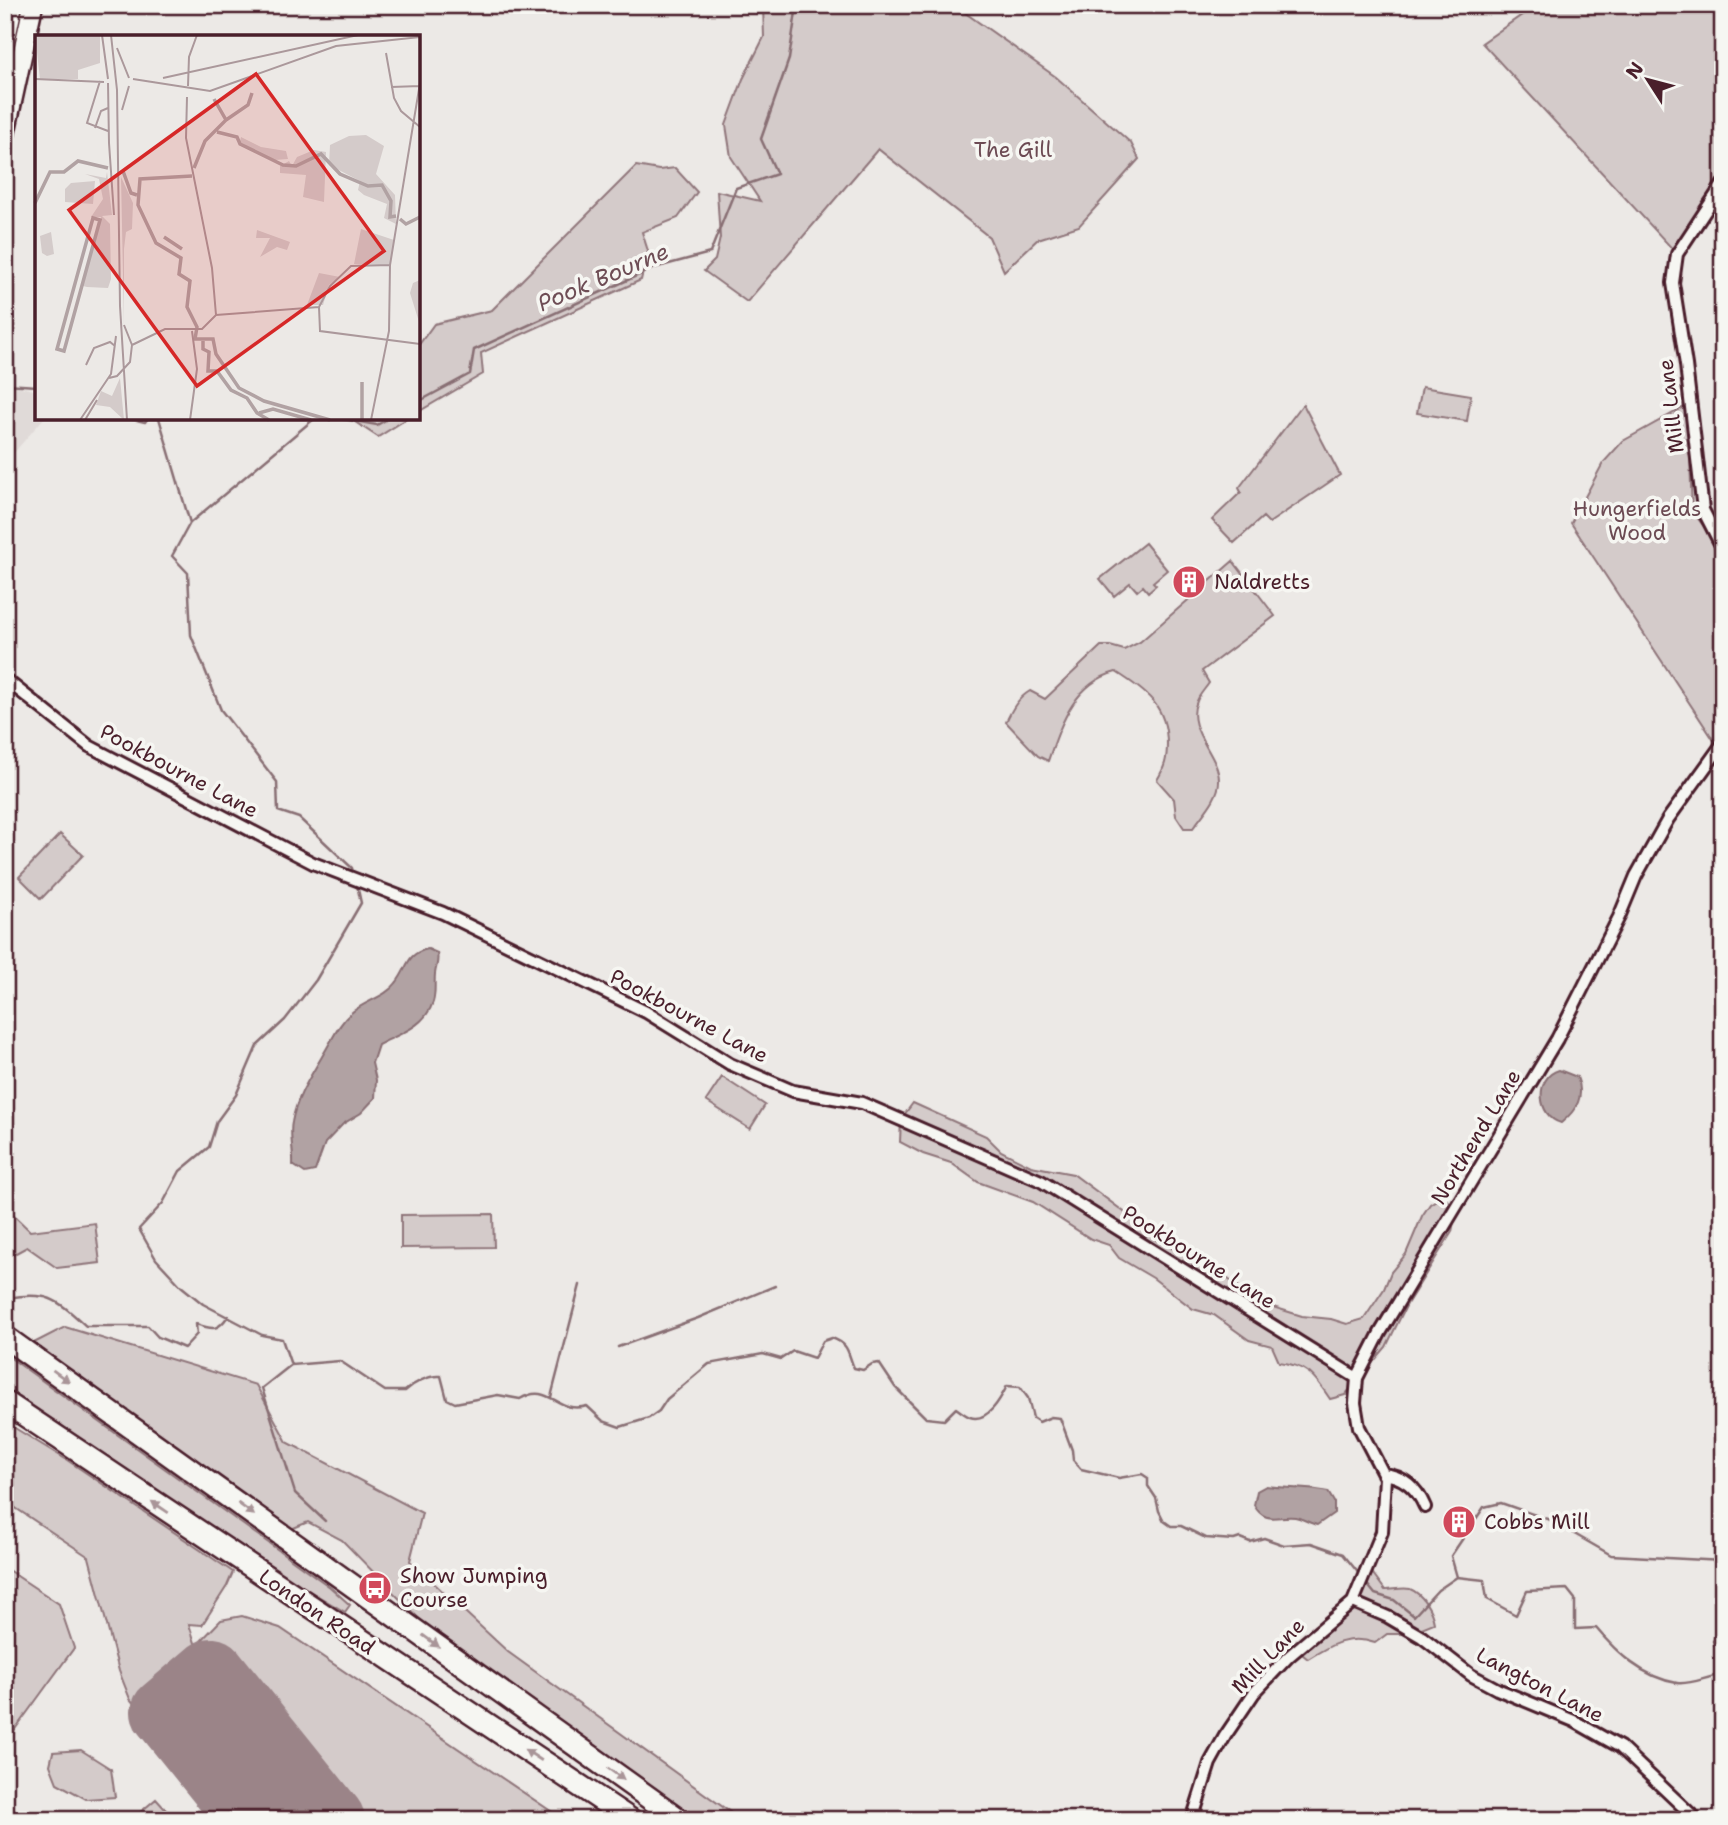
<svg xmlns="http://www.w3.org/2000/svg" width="1728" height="1825" viewBox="0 0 1728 1825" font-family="'Shantell Sans',sans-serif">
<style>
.built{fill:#e0dad8}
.green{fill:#d4cbca;stroke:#8f757a;stroke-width:2}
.water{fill:#b1a2a3;stroke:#886e73;stroke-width:2}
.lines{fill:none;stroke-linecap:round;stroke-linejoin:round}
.stream{stroke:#886e73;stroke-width:2.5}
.runway{stroke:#9b8488;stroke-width:68}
.street-casing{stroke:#4a1f2b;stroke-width:16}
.primary-casing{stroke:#4a1f2b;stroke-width:23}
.highway-casing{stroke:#4a1f2b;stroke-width:26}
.street{stroke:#f6f6f2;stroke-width:10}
.primary{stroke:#f6f6f2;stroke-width:18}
.highway{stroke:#f6f6f2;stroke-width:21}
.oneway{fill:#a99598}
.labels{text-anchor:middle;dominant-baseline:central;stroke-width:7;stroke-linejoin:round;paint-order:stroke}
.park-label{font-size:21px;fill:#6c4a53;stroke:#f6f6f2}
.street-label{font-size:21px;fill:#4a1f2b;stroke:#f6f6f2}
.poi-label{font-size:21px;fill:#4a1f2b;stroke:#f6f6f2;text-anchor:start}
.water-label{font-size:23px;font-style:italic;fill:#6e4d55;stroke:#f6f6f2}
.inset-river{fill:none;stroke:#b1a2a3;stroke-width:3.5}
.inset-road{fill:none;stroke:#ab989b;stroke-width:2}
.view{fill:#d62828;fill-opacity:0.15;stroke:#d62828;stroke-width:3.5}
.inset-edge{fill:none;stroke:#4a1f2b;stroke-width:3.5}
</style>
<rect width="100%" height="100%" fill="#ece9e6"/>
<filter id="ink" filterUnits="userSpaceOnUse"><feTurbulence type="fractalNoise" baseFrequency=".0143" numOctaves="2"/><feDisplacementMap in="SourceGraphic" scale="14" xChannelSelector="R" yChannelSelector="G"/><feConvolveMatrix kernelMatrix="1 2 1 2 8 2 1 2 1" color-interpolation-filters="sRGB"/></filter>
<g filter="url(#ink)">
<!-- built -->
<path class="built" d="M 5,383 L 37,391 L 37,418 L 44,418 L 5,463 Z"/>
<!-- green -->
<path class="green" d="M 763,5 L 954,5 L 1056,77 L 1131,143 L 1139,159 L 1079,226 L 1038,239 L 1004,271 L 989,237 L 878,149 L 747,302 L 704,271 L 715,260 L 720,238 L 717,191 L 760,201 L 731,157 L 726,125 L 743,79 L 764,37 Z
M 1536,5 L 1723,5 L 1723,184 L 1677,254 L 1482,43 Z
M 636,166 L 659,170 L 675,168 L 697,192 L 678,218 L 642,232 L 648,251 L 641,280 L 481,353 L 483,374 L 418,412 L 418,346 L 434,324 L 492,310 Z
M 1422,387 L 1471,395 L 1467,421 L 1417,413 Z
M 1303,404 L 1340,475 L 1269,523 L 1263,517 L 1234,543 L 1212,520 L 1241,492 L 1239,488 Z
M 1688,405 L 1692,511 L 1723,551 L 1723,743 L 1719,748 L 1571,523 L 1603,463 L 1623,441 Z
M 349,418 L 408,418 L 378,437 Z
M 1145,543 L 1167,570 L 1153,582 L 1156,585 L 1148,592 L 1143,586 L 1137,591 L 1130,583 L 1114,596 L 1100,579 Z
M 1233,561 L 1275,616 L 1202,671 L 1209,683 C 1205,689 1199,695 1197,701 C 1184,729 1219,754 1219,780 C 1220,797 1202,815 1193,828 L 1184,828 L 1176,816 L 1174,799 L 1157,780 C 1165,767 1167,759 1167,744 C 1167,706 1146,691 1116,672 C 1074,683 1061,724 1048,761 L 1038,756 L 1006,722 C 1012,709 1018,698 1030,691 L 1045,699 L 1101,646 L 1110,646 L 1124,650 L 1140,642 Z
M 60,834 L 83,855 L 41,899 L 19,877 Z
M 722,1077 L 765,1105 L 750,1129 L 706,1101 Z
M 913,1103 L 986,1136 L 1001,1151 L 1031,1166 L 1073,1174 L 1147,1229 L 1152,1238 L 1217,1271 L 1246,1292 L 1273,1307 L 1302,1316 L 1331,1319 L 1347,1324 L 1364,1319 L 1384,1289 L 1391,1272 L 1406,1254 L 1422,1216 L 1430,1204 L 1441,1197 L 1457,1206 L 1452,1232 L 1407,1304 L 1386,1347 L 1345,1395 L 1330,1399 C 1314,1375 1308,1366 1279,1362 L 1272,1346 L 1249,1340 L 1214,1315 L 1193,1309 L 1153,1278 L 1119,1258 L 1109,1245 L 1091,1239 L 1033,1202 L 978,1182 L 951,1163 L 923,1154 L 900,1142 L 901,1119 Z
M 5,1207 L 30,1231 L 95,1223 L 100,1263 L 57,1268 L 27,1247 L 5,1259 Z
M 493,1214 L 494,1247 L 401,1248 L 401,1215 Z
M 65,1327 L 256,1385 L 287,1442 L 422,1513 L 410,1561 L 508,1652 L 741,1820 L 697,1820 L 430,1630 L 342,1540 L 308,1522 L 291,1529 L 32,1344 Z
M 5,1354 L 330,1587 L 350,1605 L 345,1612 L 274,1570 L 5,1387 Z
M 5,1422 L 67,1460 L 233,1572 L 227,1586 L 202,1625 L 189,1624 L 196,1646 L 221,1620 L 242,1616 L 280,1628 L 564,1820 L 331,1820 L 212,1672 L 196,1647 L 148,1721 L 130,1699 L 119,1671 L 89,1557 L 14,1507 L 5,1506 Z
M 1368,1567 L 1385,1590 C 1392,1590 1403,1587 1410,1589 C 1423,1594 1432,1611 1434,1623 L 1407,1634 L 1387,1634 L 1375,1643 C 1348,1634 1330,1645 1308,1659 L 1297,1650 L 1351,1605 Z
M 5,1568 L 59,1604 L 74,1648 L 5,1743 Z
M 81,1750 L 111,1769 L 115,1797 L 86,1799 L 57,1783 L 50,1765 L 53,1752 Z
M 156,1799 L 175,1820 L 131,1820 Z"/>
<!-- water -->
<path class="water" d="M 428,949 L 437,953 C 439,962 436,965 435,974 C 434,983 436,992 433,1002 C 425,1027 399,1034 378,1045 L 372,1063 L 376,1080 L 375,1098 L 361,1113 L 343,1124 L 325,1143 L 315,1171 L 305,1173 L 293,1165 C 294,1151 289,1135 292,1122 C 297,1095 311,1076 324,1053 C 332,1040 339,1023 351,1013 C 364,1001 386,997 396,983 C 409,967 405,954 428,949 Z
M 1559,1070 L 1577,1077 C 1585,1096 1577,1110 1561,1123 C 1537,1117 1534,1077 1559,1070 Z
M 1266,1486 C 1287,1489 1308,1487 1328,1492 L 1334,1502 L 1334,1513 L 1317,1525 C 1309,1523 1302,1518 1295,1517 C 1277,1515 1265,1525 1254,1505 L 1257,1491 Z"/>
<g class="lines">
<!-- stream -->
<path class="stream" d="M 5,384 L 37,386
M 418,402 L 470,374 L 474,350 L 654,268 L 710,253 L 736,188 L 777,174 L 761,139 L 789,59 L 797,5
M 128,418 L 145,422 L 148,418
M 159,418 L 190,523
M 315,418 L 190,523 L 172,556 L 188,573 L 191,635 L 221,710 L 277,782 L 278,811 L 299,818 L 352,868 L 354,875
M 338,418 L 377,425 L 389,418
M 8,1298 C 49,1291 56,1299 86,1326 L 148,1326 L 158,1337 L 184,1348 L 197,1334 L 196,1324 C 213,1330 218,1331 228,1316
M 618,1347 L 698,1318 L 775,1286
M 291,1365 L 340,1361 L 385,1391 L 405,1391 C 414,1383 428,1375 441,1376 L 447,1399 L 455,1403 L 498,1395 L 520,1399 C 550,1381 556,1415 587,1406 L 603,1421 L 620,1427 L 649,1418 L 659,1411 L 667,1399 L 709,1364 L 763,1354 L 781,1359 L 793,1351 L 814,1358 L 823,1341 L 832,1338 C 850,1345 847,1352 854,1368 L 863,1370 L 872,1364 L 879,1363 L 895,1387 L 926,1418 L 944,1420 L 956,1408 C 960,1411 965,1415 970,1417 C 988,1423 1001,1398 1007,1386 L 1020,1387 L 1028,1398 L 1033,1418 L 1039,1422 L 1051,1417 L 1060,1418 L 1072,1450 L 1073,1460 L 1081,1469 L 1119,1478 L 1142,1474 L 1148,1478 L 1148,1486 L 1156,1498 L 1159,1511 L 1164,1521 L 1171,1526 L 1181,1526 L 1206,1538 L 1234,1540 L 1240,1538 L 1250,1542 L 1264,1538 L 1284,1545 L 1311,1543 L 1343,1554 L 1360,1575
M 291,1365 L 282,1339 L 262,1335 L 203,1304 L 181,1286 L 156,1259 L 139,1229 L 163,1203 L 180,1171 L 209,1147 L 217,1121 L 236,1095 L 257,1046 L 285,1020 L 316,980 L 361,903 L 357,885
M 291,1365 L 262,1388 L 295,1493 L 325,1521
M 551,1397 L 580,1285
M 1457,1577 L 1484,1580 L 1487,1599 L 1516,1615 L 1527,1591 L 1567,1589 L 1575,1599 L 1575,1629 L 1596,1628 C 1617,1653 1642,1677 1677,1683 C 1690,1685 1706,1677 1720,1675 L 1722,1661 L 1713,1641 L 1723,1628
M 1457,1577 L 1451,1556 L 1484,1507 L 1501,1503 L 1550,1520 L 1611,1555 L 1723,1561
M 1366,1583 L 1375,1594 L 1394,1600 L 1414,1616 L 1438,1590 L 1457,1577"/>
<!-- runway -->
<path class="runway" d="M 252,1820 L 165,1712 L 212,1672 L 331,1820"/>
<defs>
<path id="street" d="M 1723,184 L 1677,254 L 1673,283 L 1686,365 L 1703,510 L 1723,549
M 5,679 L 89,746 L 313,863 L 443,913 L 646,1012 L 730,1064 L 793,1091 L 862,1103 L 1041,1181 L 1357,1378
M 1383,1474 C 1404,1476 1417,1488 1425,1507
M 1353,1602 L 1388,1617 L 1422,1637 L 1471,1675 L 1497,1689 L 1574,1721 L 1620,1747 L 1697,1820
M 1192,1820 L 1210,1763 L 1225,1736 L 1254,1693 L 1288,1657 L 1353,1602 L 1382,1532 L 1385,1477 L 1359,1427 L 1355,1403 L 1357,1378 L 1380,1333 L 1557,1039 L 1619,917 L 1636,876 L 1668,819 L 1723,743"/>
<path id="primary" d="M 5,43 L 13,5
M 5,134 L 33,5"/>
<path id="highway" d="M 5,1337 L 680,1820
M 5,1402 L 631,1820"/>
</defs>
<!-- street casing -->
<use href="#street" class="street-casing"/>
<!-- primary casing -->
<use href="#primary" class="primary-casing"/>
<!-- highway casing -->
<use href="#highway" class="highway-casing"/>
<!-- street -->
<use href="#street" class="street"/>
<!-- primary -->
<use href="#primary" class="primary"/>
<!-- highway -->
<use href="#highway" class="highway"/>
</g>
<!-- one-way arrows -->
<defs><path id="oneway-solid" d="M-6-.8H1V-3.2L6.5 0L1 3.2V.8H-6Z" transform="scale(1.75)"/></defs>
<g class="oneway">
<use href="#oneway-solid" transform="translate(61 1376) rotate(36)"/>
<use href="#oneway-solid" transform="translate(160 1507) rotate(-146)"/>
<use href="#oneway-solid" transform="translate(246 1509) rotate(36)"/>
<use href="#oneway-solid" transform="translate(431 1641) rotate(36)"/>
<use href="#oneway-solid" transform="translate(533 1755) rotate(-147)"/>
<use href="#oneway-solid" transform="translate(616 1774) rotate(36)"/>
</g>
</g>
<!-- icons -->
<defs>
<symbol id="building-disc" viewBox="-11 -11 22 22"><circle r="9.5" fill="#d1495b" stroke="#f6f6f2"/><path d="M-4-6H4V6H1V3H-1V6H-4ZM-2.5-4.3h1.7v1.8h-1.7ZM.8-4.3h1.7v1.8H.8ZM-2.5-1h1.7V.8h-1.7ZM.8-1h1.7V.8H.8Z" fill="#fff"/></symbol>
<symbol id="bus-disc" viewBox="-11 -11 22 22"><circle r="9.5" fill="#d1495b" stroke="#f6f6f2"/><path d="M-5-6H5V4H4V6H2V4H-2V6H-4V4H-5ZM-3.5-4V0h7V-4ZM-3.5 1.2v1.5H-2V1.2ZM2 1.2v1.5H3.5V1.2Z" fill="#fff"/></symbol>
</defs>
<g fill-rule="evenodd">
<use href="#building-disc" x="1170" y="563" width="38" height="38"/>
<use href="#building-disc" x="1440" y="1503" width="38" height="38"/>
<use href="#bus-disc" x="356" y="1569" width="38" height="38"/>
</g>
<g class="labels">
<!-- park labels -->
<g class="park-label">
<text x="1013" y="150">The Gill</text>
<text x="1637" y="509">Hungerfields<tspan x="1637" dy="24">Wood</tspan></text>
</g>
<!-- street labels -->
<g class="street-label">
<text transform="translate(1671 406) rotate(-97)">Mill Lane</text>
<text transform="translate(179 771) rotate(28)">Pookbourne Lane</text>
<text transform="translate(689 1016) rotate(28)">Pookbourne Lane</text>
<text transform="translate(1476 1137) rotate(-59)">Northend Lane</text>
<text transform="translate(1199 1257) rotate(32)">Pookbourne Lane</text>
<text transform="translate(317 1612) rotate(34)">London Road</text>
<text transform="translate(1268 1656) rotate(-46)">Mill Lane</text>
<text transform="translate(1540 1685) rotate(27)">Langton Lane</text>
</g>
<!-- poi labels -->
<g class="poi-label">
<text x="1214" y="582">Naldretts</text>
<text x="1484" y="1522">Cobbs Mill</text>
<text x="400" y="1576">Show Jumping<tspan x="400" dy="24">Course</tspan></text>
</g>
<!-- water labels -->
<g class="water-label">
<text transform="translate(603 277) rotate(-23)">Pook Bourne</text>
</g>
</g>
<!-- overview -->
<g transform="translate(35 35)">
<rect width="385" height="385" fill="#ece9e6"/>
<path d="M 0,0 L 65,0 L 65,28 L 43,35 L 43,44 L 5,44 ZM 331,100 L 349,111 L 341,139 L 360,160 L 361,189 L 349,183 L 352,169 L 329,160 L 323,155 L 325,146 L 294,130 L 295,110 L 314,101 ZM 206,102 L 226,112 L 251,116 L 253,124 L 240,125 L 204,110 ZM 279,115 L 291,117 L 289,167 L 268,162 L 271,140 L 245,138 L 245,131 L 254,126 L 257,131 L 262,122 ZM 72,137 L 77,180 L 67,181 L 75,189 L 76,244 L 73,253 L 52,252 L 48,251 L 66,182 L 56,182 L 68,164 L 64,144 L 50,139 L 71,143 ZM 86,142 L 98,168 L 97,194 L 91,197 L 89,214 L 89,289 ZM 60,146 L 58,169 L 30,167 L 30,154 L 36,148 ZM 326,194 L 359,205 L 355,230 L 319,229 ZM 222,195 L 255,207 L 252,215 L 242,212 L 225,222 L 235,203 L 221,203 ZM 16,197 L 19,219 L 12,221 L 7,218 L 5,201 ZM 284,238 L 305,242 L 294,250 L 288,270 L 272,270 ZM 385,245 L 385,290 L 375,258 L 378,248 ZM 85,343 L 89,385 L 75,372 L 61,370 L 66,356 L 77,361 Z" fill="#d4cbca"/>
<path class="inset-river" d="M 191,85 L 213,70 L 217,58M 182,97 L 202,102 L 205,109 L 248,130 L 261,131 L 286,119 L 305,139 L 333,151 L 347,150 L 356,166 L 355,182 L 361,181M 159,133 L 170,106 L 191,85 L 179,64M 88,136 L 96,158 L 102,160M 157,141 L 105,144 L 103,170 L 121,208 L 146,223 L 144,239 L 155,246 L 152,272 L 162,292 L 160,304 L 178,304 L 181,319 L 204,353 L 229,366 L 295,385M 0,168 L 15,137 L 29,137 L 43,126 L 73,133M 58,183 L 65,185 L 29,316 L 22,314 ZM 365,184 L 371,189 L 385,182M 129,202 L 147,214M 168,306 L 168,314 L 174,317 L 173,336 L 182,336 L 196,355 L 212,363 L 222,378 L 234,385M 327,347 L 327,384M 224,378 L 238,374 L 276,385"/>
<path class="inset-road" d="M 67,0 L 73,44M 76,0 L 82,55 L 85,271 L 92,385M 82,13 L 94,43M 351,18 L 359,63 L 366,76 L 385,92M 128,43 L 323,0M 0,44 L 69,47M 98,44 L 175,56 L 301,11 L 385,2M 65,46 L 52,88 L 73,96M 73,48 L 74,108M 153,51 L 154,22 L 162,0M 356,52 L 385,51M 152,62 L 151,103 L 177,233 L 181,280M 87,75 L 94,51M 60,93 L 66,76 L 73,73M 74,108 L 79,180M 284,272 L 285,296 L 385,309M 284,272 L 295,251 L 316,231 L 355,230M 89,290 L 97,310M 97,310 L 130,294 L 167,294 L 181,280 L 284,272M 51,330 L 59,313 L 75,307 L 80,311M 74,343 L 82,341 L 95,327 L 97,310M 45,385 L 76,339 L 81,301M 50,385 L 62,365M 155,385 L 162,334 L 157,296M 336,385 L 354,296 L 355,230 L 385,48"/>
<path class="view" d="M 221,39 L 349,216 L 162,351 L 34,175 Z"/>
<rect width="385" height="385" class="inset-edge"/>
</g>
<!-- margin -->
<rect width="1728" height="1825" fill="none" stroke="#f6f6f2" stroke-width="28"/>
<rect x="14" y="14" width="1700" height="1797" fill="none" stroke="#4a1f2b" stroke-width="2.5" filter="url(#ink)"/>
<!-- north arrow -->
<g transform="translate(1648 80) rotate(306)" stroke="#f6f6f2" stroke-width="5" paint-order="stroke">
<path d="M0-5L12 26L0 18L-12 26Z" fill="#4a1f2b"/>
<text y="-10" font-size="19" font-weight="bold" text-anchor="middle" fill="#4a1f2b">N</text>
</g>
</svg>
